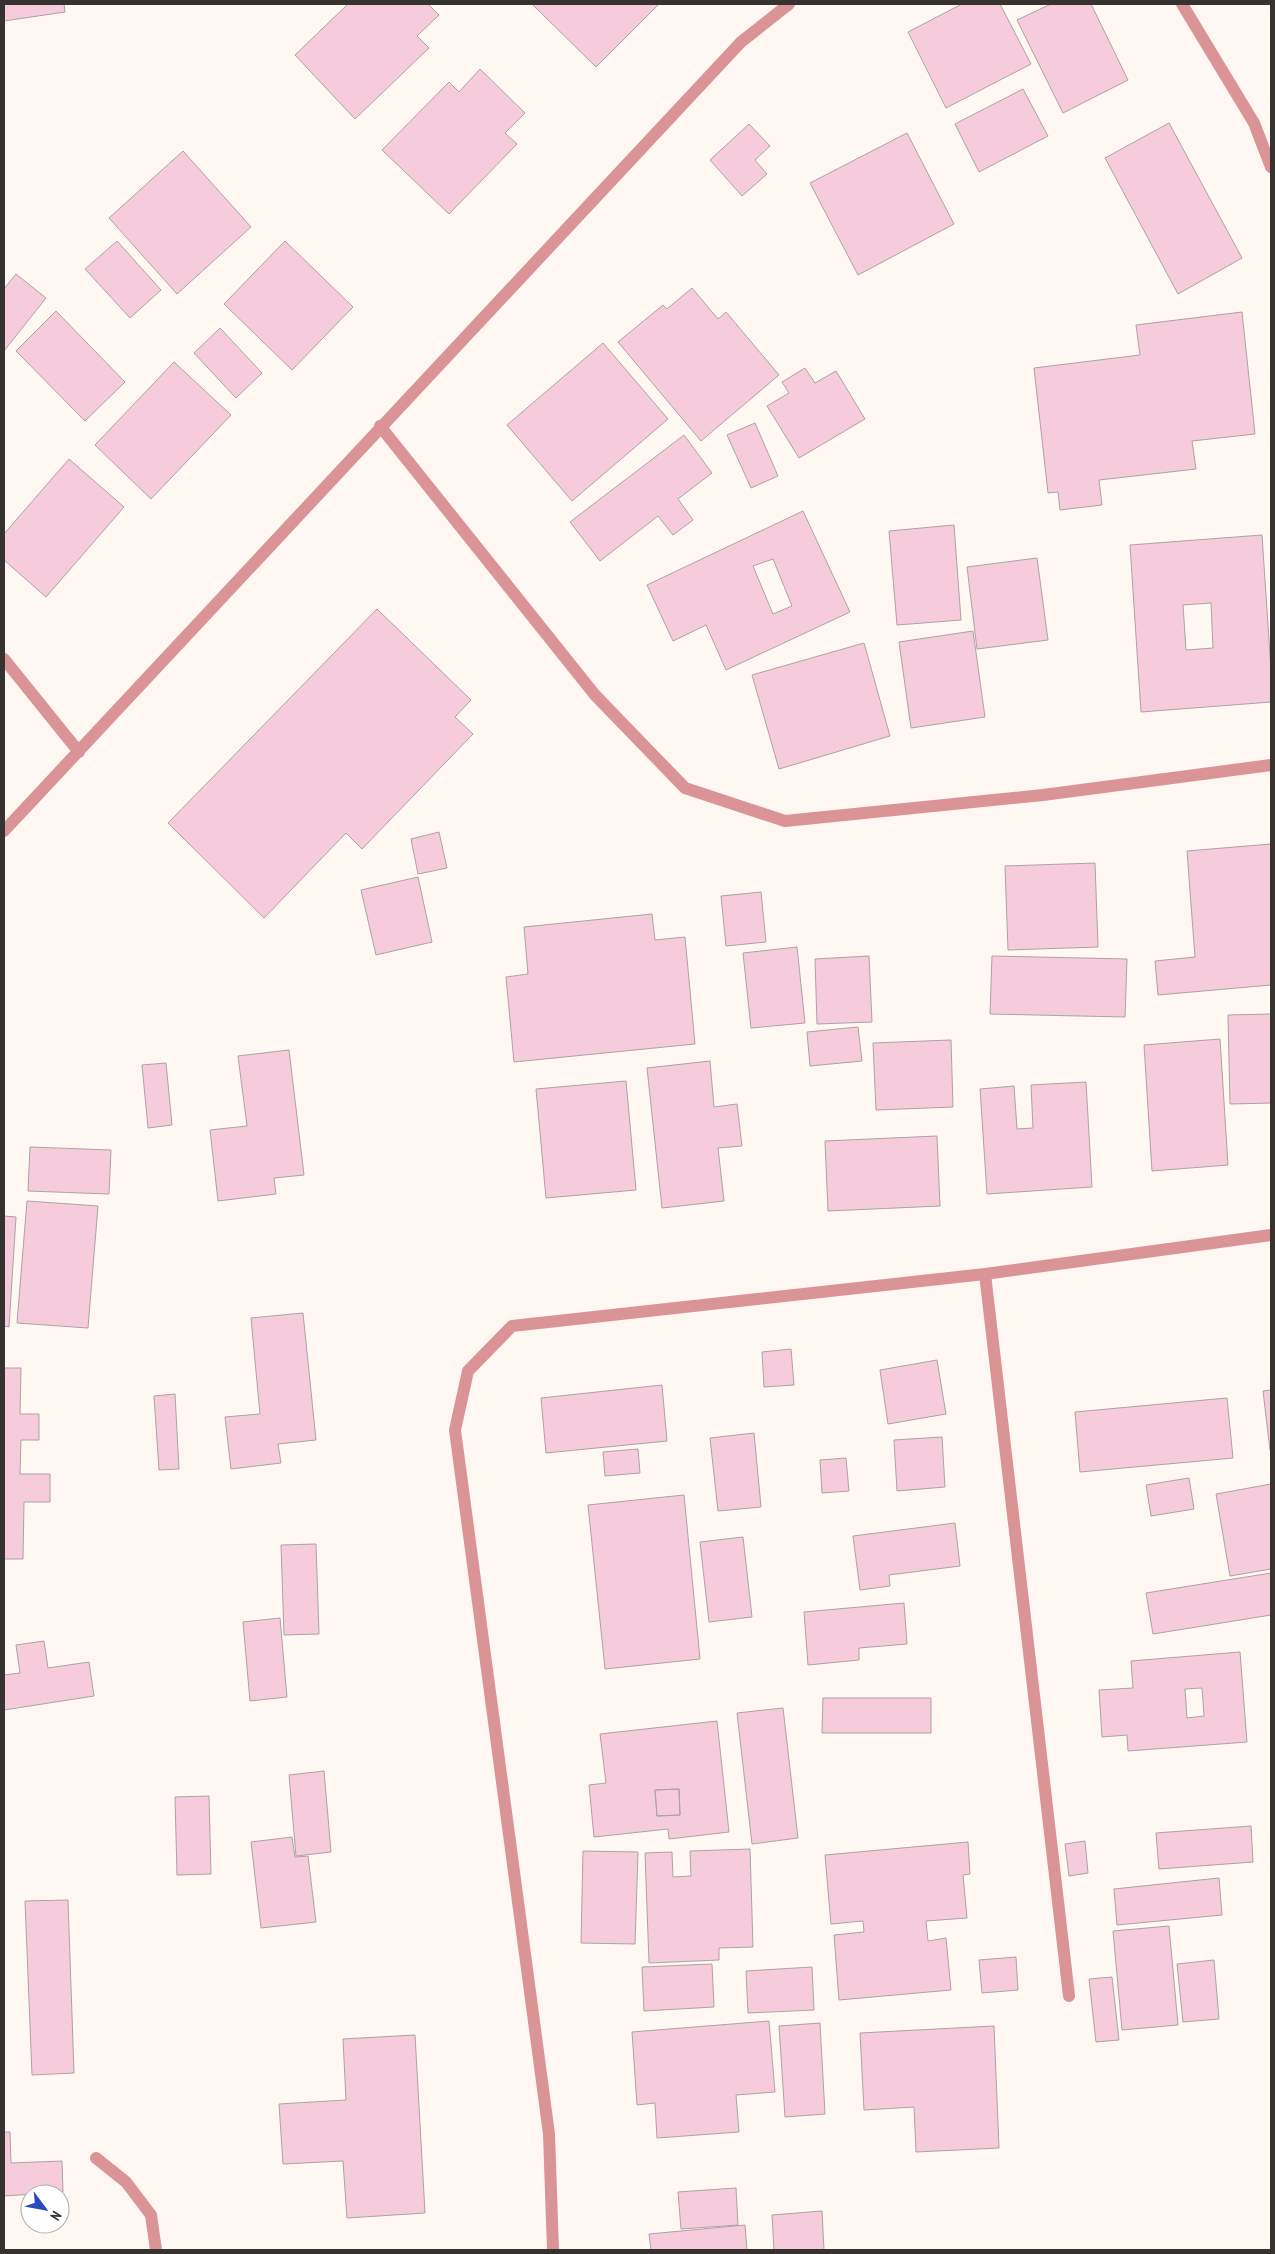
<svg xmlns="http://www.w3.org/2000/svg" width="1275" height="2254" viewBox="0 0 1275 2254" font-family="'PT Sans Narrow',sans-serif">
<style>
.building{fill:#f6ccdc;stroke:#aca2a5;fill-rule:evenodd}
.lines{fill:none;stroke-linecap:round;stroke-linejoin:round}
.minor{stroke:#da9495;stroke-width:12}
</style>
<rect width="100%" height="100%" fill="#fef7f2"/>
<!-- building -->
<path class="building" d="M 4,4 L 64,4 L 65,12 L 4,21 Z
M 348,4 L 428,4 L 439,15 L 417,36 L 429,48 L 355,119 L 295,55 Z
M 532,4 L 659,4 L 596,67 Z
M 962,4 L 1000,4 L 1031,64 L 946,108 L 908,32 Z
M 1051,4 L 1091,4 L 1128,80 L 1063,113 L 1017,20 Z
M 480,69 L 525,113 L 505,133 L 517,144 L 449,214 L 382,150 L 449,82 L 459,92 Z
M 1023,89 L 1048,136 L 979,172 L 955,124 Z
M 1169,123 L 1242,258 L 1178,294 L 1105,158 Z
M 749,124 L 770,146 L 755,160 L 767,174 L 742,196 L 710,160 Z
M 907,133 L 954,224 L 858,275 L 810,183 Z
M 183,151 L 251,227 L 177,294 L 109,218 Z
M 117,241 L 161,290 L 130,318 L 85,269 Z
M 285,241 L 353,307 L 292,370 L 224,304 Z
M 16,274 L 46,298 L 4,351 L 4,289 Z
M 692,288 L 718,319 L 726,312 L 779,375 L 701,441 L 618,342 L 663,305 L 667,309 Z
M 56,311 L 125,382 L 85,421 L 16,351 Z
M 1242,312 L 1255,434 L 1192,441 L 1196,469 L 1099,480 L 1102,505 L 1060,510 L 1058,492 L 1048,493 L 1034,368 L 1140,355 L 1136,325 Z
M 220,328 L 262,373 L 236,398 L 194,353 Z
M 603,343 L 668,419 L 572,501 L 507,425 Z
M 174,362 L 231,415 L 151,499 L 95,445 Z
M 805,368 L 815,383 L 836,371 L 865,419 L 799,458 L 767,406 L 789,393 L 782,382 Z
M 755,423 L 778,476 L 751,488 L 727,435 Z
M 684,435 L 712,473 L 678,499 L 693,520 L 673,535 L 658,516 L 600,561 L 570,522 Z
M 69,459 L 124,507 L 46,597 L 4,560 L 4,534 Z
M 803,511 L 850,612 L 726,670 L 706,625 L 673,641 L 647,585 ZM 773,559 L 792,606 L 773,614 L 753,566 Z
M 954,525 L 961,620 L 897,625 L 889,531 Z
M 1262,535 L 1271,670 L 1271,702 L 1141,712 L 1130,545 ZM 1211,603 L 1213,648 L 1186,650 L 1183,605 Z
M 1037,558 L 1048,640 L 977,649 L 967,567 Z
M 377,609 L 471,700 L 455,717 L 473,734 L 362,849 L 346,833 L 264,918 L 168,823 Z
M 973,631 L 985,717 L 911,728 L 899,642 Z
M 864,643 L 890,736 L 779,769 L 752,675 Z
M 439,832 L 447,868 L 418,874 L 411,839 Z
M 1271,844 L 1271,985 L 1158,995 L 1155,961 L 1195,957 L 1187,851 Z
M 1095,863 L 1098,947 L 1008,950 L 1005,866 Z
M 418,877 L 432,942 L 376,955 L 361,890 Z
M 761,892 L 766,942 L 726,946 L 721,896 Z
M 652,914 L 655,940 L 685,937 L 695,1044 L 514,1062 L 506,977 L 528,974 L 524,927 Z
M 797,947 L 805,1023 L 751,1028 L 743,953 Z
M 869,956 L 872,1022 L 817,1024 L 815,959 Z
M 992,956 L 1127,959 L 1125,1017 L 990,1014 Z
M 1271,1014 L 1271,1103 L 1230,1104 L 1228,1015 Z
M 858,1027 L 862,1061 L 810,1066 L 807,1032 Z
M 1220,1039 L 1228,1165 L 1152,1171 L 1144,1045 Z
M 951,1040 L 953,1107 L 876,1110 L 873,1043 Z
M 289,1050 L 304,1175 L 274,1178 L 276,1194 L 218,1201 L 210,1130 L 247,1126 L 238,1056 Z
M 710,1061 L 714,1107 L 737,1104 L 742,1146 L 718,1148 L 724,1201 L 662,1208 L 647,1068 Z
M 166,1063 L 172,1125 L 148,1128 L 142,1065 Z
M 626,1081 L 636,1190 L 546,1198 L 536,1089 Z
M 1086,1082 L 1092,1187 L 987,1194 L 980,1089 L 1014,1086 L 1017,1129 L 1033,1128 L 1031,1085 Z
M 937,1136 L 940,1206 L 828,1211 L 825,1141 Z
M 30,1147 L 111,1150 L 109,1194 L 28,1191 Z
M 27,1201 L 98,1206 L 88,1328 L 17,1323 Z
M 4,1216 L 16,1217 L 9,1327 L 4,1326 Z
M 303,1313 L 316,1440 L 278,1444 L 281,1463 L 231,1469 L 225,1417 L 260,1414 L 251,1318 Z
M 791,1349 L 794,1385 L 764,1387 L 762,1352 Z
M 937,1360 L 946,1414 L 888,1424 L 880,1370 Z
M 4,1368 L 21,1368 L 20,1414 L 39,1414 L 39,1440 L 21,1440 L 20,1474 L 50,1474 L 50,1502 L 24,1502 L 23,1559 L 4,1559 Z
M 662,1385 L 667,1441 L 546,1453 L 541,1398 Z
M 1271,1390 L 1271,1450 L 1270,1450 L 1263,1391 Z
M 175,1394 L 179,1469 L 159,1470 L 154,1396 Z
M 1227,1398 L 1233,1458 L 1080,1472 L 1075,1412 Z
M 754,1433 L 761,1507 L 718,1511 L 710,1438 Z
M 942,1437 L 945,1487 L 897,1491 L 894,1440 Z
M 638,1449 L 640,1473 L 605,1476 L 603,1452 Z
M 846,1458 L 849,1491 L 822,1493 L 820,1460 Z
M 1189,1478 L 1194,1509 L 1151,1516 L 1146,1485 Z
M 1271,1484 L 1271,1569 L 1230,1576 L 1216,1494 Z
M 684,1495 L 700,1659 L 605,1669 L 588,1505 Z
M 955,1523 L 960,1566 L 889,1575 L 890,1586 L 860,1590 L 853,1536 Z
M 743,1537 L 752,1617 L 709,1622 L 700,1542 Z
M 316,1544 L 319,1634 L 284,1635 L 281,1545 Z
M 1271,1573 L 1271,1615 L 1153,1634 L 1146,1593 Z
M 904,1603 L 907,1644 L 859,1648 L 859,1660 L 808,1665 L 804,1612 Z
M 280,1618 L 287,1697 L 250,1701 L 243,1622 Z
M 44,1641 L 48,1668 L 89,1662 L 94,1696 L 4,1710 L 4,1675 L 20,1673 L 16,1645 Z
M 1240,1652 L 1247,1742 L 1128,1751 L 1127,1735 L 1102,1737 L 1099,1690 L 1133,1688 L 1131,1661 ZM 1202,1688 L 1204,1716 L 1187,1718 L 1185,1689 Z
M 823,1698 L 931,1698 L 931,1733 L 822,1733 Z
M 783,1708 L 798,1838 L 752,1844 L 737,1713 Z
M 717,1721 L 729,1832 L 669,1839 L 668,1829 L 594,1837 L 589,1785 L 606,1783 L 600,1734 ZM 679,1789 L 680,1815 L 657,1816 L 655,1790 Z
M 324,1771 L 331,1852 L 296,1856 L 289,1775 Z
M 679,1789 L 680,1815 L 657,1816 L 655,1790 Z
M 209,1796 L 211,1874 L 177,1875 L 175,1797 Z
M 1251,1826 L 1253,1862 L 1159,1869 L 1156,1833 Z
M 292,1837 L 295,1857 L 308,1856 L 316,1922 L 261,1928 L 251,1842 Z
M 1085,1841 L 1088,1873 L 1069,1876 L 1065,1844 Z
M 968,1842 L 970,1874 L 963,1875 L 967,1918 L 926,1921 L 928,1941 L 946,1938 L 951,1990 L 839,2000 L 834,1935 L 864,1932 L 863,1921 L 831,1924 L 825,1855 Z
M 750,1849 L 753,1947 L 719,1948 L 719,1960 L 649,1963 L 645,1853 L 672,1852 L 673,1877 L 691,1876 L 690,1851 Z
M 583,1851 L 638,1852 L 635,1944 L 581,1943 Z
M 1219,1878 L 1222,1915 L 1117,1925 L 1114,1889 Z
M 68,1900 L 74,2073 L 32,2075 L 25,1901 Z
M 1169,1926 L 1178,2025 L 1122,2030 L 1113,1931 Z
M 1016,1957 L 1018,1990 L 982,1993 L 979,1960 Z
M 1214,1960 L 1219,2019 L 1183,2022 L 1177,1964 Z
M 712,1964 L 714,2007 L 644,2011 L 642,1967 Z
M 812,1967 L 814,2010 L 748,2013 L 746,1971 Z
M 1112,1977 L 1119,2040 L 1096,2042 L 1089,1979 Z
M 769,2021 L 775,2092 L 736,2095 L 739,2132 L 657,2138 L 655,2103 L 637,2105 L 632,2032 Z
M 820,2023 L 825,2114 L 785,2117 L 779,2026 Z
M 994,2026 L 999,2148 L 916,2152 L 914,2107 L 864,2110 L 860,2033 Z
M 415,2035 L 425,2213 L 347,2218 L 343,2161 L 283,2164 L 279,2104 L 346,2100 L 343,2039 Z
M 4,2132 L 10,2132 L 11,2163 L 62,2161 L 63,2192 L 4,2196 Z
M 736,2188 L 738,2225 L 681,2229 L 678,2192 Z
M 822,2211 L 824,2250 L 774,2250 L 772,2215 Z
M 745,2225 L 747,2250 L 651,2250 L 649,2234 Z"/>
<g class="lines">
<!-- minor -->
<path class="minor" d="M 1182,4 L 1254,123 L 1271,167
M 380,426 L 595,695 L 685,788 L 785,821 L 1043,795 L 1271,765
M 4,659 L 79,752
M 4,831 L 741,42 L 789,4
M 985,1274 L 1069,1996
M 96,2158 L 126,2182 L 151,2215 L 156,2250
M 553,2250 L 549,2134 L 455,1430 L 468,1371 L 512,1326 L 985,1274 L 1271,1235"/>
</g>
<!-- border -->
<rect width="1275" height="2254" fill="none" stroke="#35322f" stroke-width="10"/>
<!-- north arrow -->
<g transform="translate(45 2209) rotate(122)"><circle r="24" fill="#ffffff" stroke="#aeadac"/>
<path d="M0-4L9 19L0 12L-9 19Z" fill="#294aba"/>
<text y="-8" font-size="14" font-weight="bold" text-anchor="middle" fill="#35322f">N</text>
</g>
</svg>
